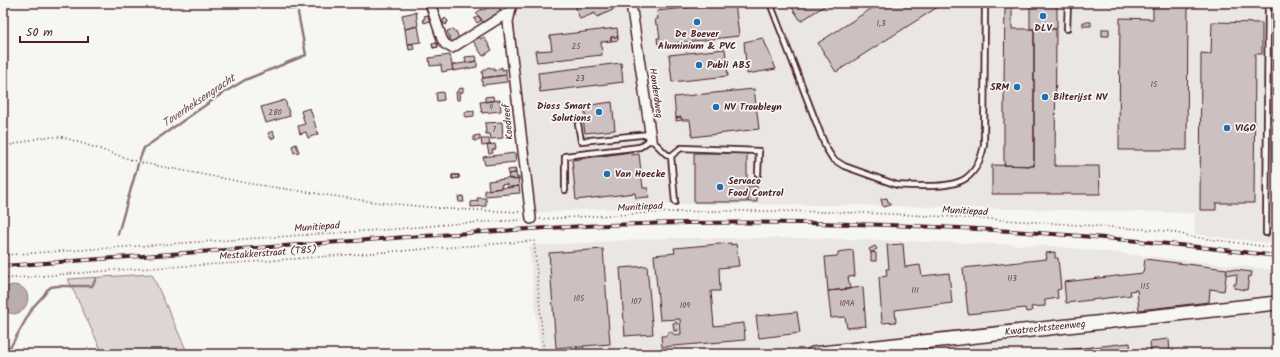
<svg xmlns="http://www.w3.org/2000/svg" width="1280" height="357" viewBox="0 0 1280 357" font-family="Kalam,sans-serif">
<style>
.built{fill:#e9e6e3}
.green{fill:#ddd6d5;stroke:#947a80}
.water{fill:#bbadae;stroke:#8e747a}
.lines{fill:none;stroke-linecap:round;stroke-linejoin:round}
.stream{stroke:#8e747a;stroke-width:2.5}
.building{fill:#ccc1c0;stroke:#4a1f2b}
.lane-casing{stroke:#4a1f2b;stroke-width:8}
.street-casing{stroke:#4a1f2b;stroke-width:12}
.secondary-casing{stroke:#4a1f2b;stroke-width:16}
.path{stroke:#4a1f2b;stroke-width:1.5;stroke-dasharray:1 3;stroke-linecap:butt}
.lane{stroke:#f6f6f2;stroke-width:4.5}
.street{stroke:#f6f6f2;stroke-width:9}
.secondary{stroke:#f6f6f2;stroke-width:13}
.rail-casing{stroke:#4a1f2b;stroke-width:4}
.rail{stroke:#f6f6f2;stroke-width:2.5;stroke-dasharray:8;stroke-linecap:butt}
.poi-dot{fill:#1f6fb2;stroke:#f6f6f2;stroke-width:1.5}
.labels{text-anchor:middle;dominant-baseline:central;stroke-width:3.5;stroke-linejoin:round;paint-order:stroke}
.number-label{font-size:8px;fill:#6a4850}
.poi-label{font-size:10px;font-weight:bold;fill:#4a1f2b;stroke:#f6f6f2;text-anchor:start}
.street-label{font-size:10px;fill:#4a1f2b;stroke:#f6f6f2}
.water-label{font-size:11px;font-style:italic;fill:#6c4a52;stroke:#f6f6f2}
</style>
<rect width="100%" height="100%" fill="#f6f6f2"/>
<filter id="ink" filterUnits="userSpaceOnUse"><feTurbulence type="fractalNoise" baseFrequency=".025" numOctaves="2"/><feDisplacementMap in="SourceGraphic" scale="8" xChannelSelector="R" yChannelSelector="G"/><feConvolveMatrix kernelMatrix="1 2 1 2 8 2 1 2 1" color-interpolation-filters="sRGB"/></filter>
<g filter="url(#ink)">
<!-- built -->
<path class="built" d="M 517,3 L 1277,3 L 1277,244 L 1195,234 L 1195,213 L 852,205 L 681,204 L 534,213 L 513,21 Z
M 671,238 L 813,238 L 1051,246 L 1277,270 L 1277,354 L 540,354 L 529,246 Z"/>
<!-- green -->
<path class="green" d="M 152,274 L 188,354 L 103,354 L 68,279 Z"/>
<!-- water -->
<path class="water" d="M 12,285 C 43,286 22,329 3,308 L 3,291 L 7,287 Z"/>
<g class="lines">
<!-- stream -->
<path class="stream" d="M 139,161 L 144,148 L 220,95 L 245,80 L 306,55 L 298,13
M 118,234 L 138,164
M 3,351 L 11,346 L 33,307 L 44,295 L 47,290 L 51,287 L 57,286 L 92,286 L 96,279"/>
</g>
<!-- building -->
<path class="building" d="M 455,3 L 465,3 L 456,6 Z
M 494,3 L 497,3 L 500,7 L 499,8 L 501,11 L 484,24 L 476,13 L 482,9 L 484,10 Z
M 574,3 L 610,3 L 613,10 L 597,17 L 595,13 L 580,19 Z
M 730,3 L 735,3 L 739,36 L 658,45 L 657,38 L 660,38 L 658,25 L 656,25 L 655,19 L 658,19 L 657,11 Z
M 789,3 L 829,3 L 801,21 Z
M 880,3 L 944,3 L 836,72 L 818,43 Z
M 952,3 L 959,3 L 960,5 L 955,8 Z
M 1030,3 L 1057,3 L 1057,29 L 1030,29 Z
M 1153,3 L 1188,3 L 1187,150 L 1119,150 L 1120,18 L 1153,19 Z
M 1005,5 L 1012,5 L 1012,29 L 1034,29 L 1034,166 L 1004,165 L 1004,90 L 1001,90 L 1000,83 L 1004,83 Z
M 416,12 L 418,26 L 405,29 L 402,15 Z
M 428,15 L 430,21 L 424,23 L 423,19 L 425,18 L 424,16 Z
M 479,16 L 482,20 L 477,23 L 474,19 Z
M 445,18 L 448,21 L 446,25 L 442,22 Z
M 445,18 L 448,21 L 446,25 L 442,22 Z
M 1083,22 L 1091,22 L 1091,26 L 1083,26 Z
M 1212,22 L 1262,23 L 1262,54 L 1255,54 L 1254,203 L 1216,203 L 1216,210 L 1200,210 L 1201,53 L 1211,54 Z
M 418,26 L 421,42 L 407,44 L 405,29 Z
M 617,28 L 618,37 L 611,37 L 611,41 L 601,42 L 602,55 L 537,62 L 535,51 L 552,50 L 550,36 Z
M 453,29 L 454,32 L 456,31 L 459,39 L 451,42 L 447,31 Z
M 1034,29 L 1056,29 L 1055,166 L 1099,166 L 1100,194 L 992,194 L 992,165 L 1034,166 Z
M 1102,29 L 1109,29 L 1109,36 L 1102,36 Z
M 479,37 L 481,39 L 484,37 L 492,50 L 483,56 L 473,41 Z
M 611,37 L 618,37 L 618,40 L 611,41 Z
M 763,38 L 776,69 L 747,74 L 744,42 Z
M 432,43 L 437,43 L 438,47 L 433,48 Z
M 432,43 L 437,43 L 438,47 L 433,48 Z
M 408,44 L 413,44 L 414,49 L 409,50 Z
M 725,49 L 728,76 L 672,82 L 669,55 Z
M 450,55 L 453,70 L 442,72 L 441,65 L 430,66 L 429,58 Z
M 476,56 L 477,61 L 466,63 L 465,57 Z
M 477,61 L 477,67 L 453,71 L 452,65 Z
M 621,63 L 623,82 L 540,92 L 538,73 Z
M 488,67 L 491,68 L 494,68 L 494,71 L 502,67 L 502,70 L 506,69 L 506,75 L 483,78 L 482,72 Z
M 506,75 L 507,82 L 482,85 L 482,78 Z
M 463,88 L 463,92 L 459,93 L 460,100 L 457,100 L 456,92 L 458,92 L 458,89 Z
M 754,89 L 759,129 L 692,137 L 690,120 L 682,120 L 681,117 L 676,118 L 674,97 Z
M 443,92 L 444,100 L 437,101 L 436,93 Z
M 493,96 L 494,101 L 485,102 L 485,97 Z
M 285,100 L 290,116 L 266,123 L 261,107 Z
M 500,100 L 501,111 L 482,113 L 480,102 Z
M 612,102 L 615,130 L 585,133 L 583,119 L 586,119 L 584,106 Z
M 310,108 L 318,134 L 308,138 L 306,132 L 300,134 L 298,126 L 305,124 L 301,111 Z
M 474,111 L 474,116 L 465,117 L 465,112 Z
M 681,117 L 682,120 L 676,121 L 676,118 Z
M 502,122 L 503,138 L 491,139 L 490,134 L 486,134 L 485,123 Z
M 273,131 L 275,137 L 271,139 L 268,133 Z
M 480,135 L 480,140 L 474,141 L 474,136 Z
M 481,139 L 489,139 L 490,145 L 482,146 Z
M 296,144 L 299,152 L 294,153 L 292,146 Z
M 495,144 L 496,149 L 492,150 L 493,153 L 489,154 L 487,145 Z
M 631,152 L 631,155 L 639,154 L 643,188 L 648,188 L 649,197 L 636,198 L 635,193 L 576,200 L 572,160 Z
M 515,153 L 516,162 L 485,165 L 483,157 Z
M 694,153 L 747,153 L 747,202 L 694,202 Z
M 515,169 L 516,173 L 508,174 L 508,170 Z
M 515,169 L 517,178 L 519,177 L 519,180 L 509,179 L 508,174 L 516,173 Z
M 452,175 L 459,175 L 459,178 L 452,179 Z
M 452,175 L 459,175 L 459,178 L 452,179 Z
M 513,178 L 513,180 L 518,179 L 519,186 L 507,188 L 507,184 L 501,185 L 502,188 L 489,190 L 488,181 Z
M 519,186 L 520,193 L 485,196 L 485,190 Z
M 748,186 L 757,186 L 757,202 L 748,202 Z
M 463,196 L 464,202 L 459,202 L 458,197 Z
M 477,198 L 486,198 L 486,206 L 471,207 L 471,202 L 478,201 Z
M 887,198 L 888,202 L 890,202 L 891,205 L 883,207 L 881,199 Z
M 731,243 L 731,245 L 736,244 L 739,266 L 719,268 L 720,291 L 711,291 L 714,326 L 744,323 L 745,340 L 662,347 L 661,336 L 665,336 L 670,331 L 675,335 L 681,334 L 680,319 L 660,320 L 654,255 L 675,253 L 674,248 Z
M 903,244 L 905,267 L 920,265 L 922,276 L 949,273 L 952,303 L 895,310 L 896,322 L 882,323 L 879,277 L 887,276 L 886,269 L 889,269 L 887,245 Z
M 875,246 L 877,249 L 871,253 L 869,249 Z
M 603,249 L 610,344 L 583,346 L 584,348 L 583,347 L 577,347 L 577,349 L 576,346 L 556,348 L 549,253 Z
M 853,250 L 855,276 L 848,277 L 850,289 L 828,291 L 825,257 L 838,256 L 838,252 Z
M 871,252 L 876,253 L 876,261 L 871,261 Z
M 1055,252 L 1055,258 L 1058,258 L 1061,289 L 1057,290 L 1058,298 L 1045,300 L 1045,306 L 1031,307 L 1032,311 L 1026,312 L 1025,308 L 968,314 L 963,268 L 1047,259 L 1046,253 Z
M 1145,259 L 1227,269 L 1224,291 L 1210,289 L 1209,302 L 1139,310 L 1137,290 L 1130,291 L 1131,295 L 1066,303 L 1064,282 L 1143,273 Z
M 647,266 L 653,334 L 625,336 L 620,268 Z
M 1227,269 L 1252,272 L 1251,277 L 1249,276 L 1247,290 L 1234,288 L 1234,284 L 1236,284 L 1237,275 L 1226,274 Z
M 863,287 L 866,327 L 865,326 L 847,328 L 845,317 L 831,318 L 828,291 Z
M 797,312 L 800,333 L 759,338 L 756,316 Z
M 677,322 L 678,331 L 674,331 L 673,323 Z
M 1169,339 L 1170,354 L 1151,354 L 1150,341 Z
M 1130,343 L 1131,354 L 1064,354 L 1064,350 Z"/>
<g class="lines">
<defs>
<path id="lane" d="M 770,3 L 826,148 L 833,159 L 844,166 L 897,185 C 908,186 918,186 929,186 C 961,186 977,179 984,145 L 985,3
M 1067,29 L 1068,3
M 578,124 L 581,141 L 650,134
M 671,156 L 681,148 L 759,151 L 758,174
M 565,190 L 565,156 L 640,147 L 651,139 L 666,154 L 671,156 L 675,202
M 1266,233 L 1268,3"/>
<path id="street" d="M 290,3 L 293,4 L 297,3
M 430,3 L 442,39 L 445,44 L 452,48 L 509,12
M 512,3 L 508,22 L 531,219
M 631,3 L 651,139"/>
<path id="secondary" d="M 813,354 L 1277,303"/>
</defs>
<!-- lane casing -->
<use href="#lane" class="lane-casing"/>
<!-- street casing -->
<use href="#street" class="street-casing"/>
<!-- secondary casing -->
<use href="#secondary" class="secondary-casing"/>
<!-- path -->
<path class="path" d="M 3,147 L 43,137 L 63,137 L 138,162 L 252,184 L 374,202 L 450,209 L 522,212
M 540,219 C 603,216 666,211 729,211 C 876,210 1022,221 1168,231 L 1193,237 L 1277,248
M 3,255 L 395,229 L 464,223 L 522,220
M 3,279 L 117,270 L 237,263 L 534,241 L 544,354"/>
<!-- lane -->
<use href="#lane" class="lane"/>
<!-- street -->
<use href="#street" class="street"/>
<!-- secondary -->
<use href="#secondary" class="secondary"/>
<defs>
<path id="rail" d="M 3,266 C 129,257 255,248 381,239 C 483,232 585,224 688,223 C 885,220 1082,232 1277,256"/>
</defs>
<!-- rail casing -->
<use href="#rail" class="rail-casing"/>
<!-- rail -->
<use href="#rail" class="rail"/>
</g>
</g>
<!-- markers -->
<g class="poi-dot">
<circle cx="1043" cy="16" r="4"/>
<circle cx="697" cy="22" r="4"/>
<circle cx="699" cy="65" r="4"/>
<circle cx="1017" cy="87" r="4"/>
<circle cx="1045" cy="97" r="4"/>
<circle cx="716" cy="107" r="4"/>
<circle cx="599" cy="112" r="4"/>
<circle cx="1227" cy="128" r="4"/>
<circle cx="607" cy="174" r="4"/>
<circle cx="720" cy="187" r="4"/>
</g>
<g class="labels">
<!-- number labels -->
<g class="number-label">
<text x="881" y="23">1,3</text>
<text x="576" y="46">25</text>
<text x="580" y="78">23</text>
<text x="1154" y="84">15</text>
<text x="491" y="107">9</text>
<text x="275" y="112">280</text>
<text x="494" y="129">7</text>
<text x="1012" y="278">113</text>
<text x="1145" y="286">115</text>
<text x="915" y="290">111</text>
<text x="579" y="298">105</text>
<text x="636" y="301">107</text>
<text x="847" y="303">109A</text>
<text x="685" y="305">109</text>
</g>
<!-- poi labels -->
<g class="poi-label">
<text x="1043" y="28" text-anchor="middle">DLV</text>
<text x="697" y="34" text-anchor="middle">De Boever<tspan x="697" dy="12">Aluminium &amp; PVC</tspan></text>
<text x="707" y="65">Publi ABS</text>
<text x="1009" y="87" text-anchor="end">SRM</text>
<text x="1053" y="97">Bilterijst NV</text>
<text x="591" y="106" text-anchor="end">Dioss Smart<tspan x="591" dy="12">Solutions</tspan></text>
<text x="724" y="107">NV Troubleyn</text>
<text x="1235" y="128">VIGO</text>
<text x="615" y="174">Van Hoecke</text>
<text x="728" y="181">Servaco<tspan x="728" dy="12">Food Control</tspan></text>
</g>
<!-- street labels -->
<g class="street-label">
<text transform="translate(656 93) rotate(82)">Honderdweg</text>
<text transform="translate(508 122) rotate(-96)">Koedreef</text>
<text transform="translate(640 207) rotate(-3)">Munitiepad</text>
<text transform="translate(965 211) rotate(3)">Munitiepad</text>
<text transform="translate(317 227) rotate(-4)">Munitiepad</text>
<text transform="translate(268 253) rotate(-4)">Mestakkerstraat (T85)</text>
<text transform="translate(1045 328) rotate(-6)">Kwatrechtsteenweg</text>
</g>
<!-- water labels -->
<g class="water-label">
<text transform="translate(199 101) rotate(-34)">Toverheksengracht</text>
</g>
</g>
<!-- margin -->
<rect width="1280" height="357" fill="none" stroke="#f6f6f2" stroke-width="16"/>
<rect x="8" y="8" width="1264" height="341" fill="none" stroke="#4a1f2b" stroke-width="1.5" filter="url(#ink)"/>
<!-- scale -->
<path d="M20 36v6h68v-6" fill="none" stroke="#4a1f2b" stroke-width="2"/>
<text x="26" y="36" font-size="12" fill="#4a1f2b" stroke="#f6f6f2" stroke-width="3" paint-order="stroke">50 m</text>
</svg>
